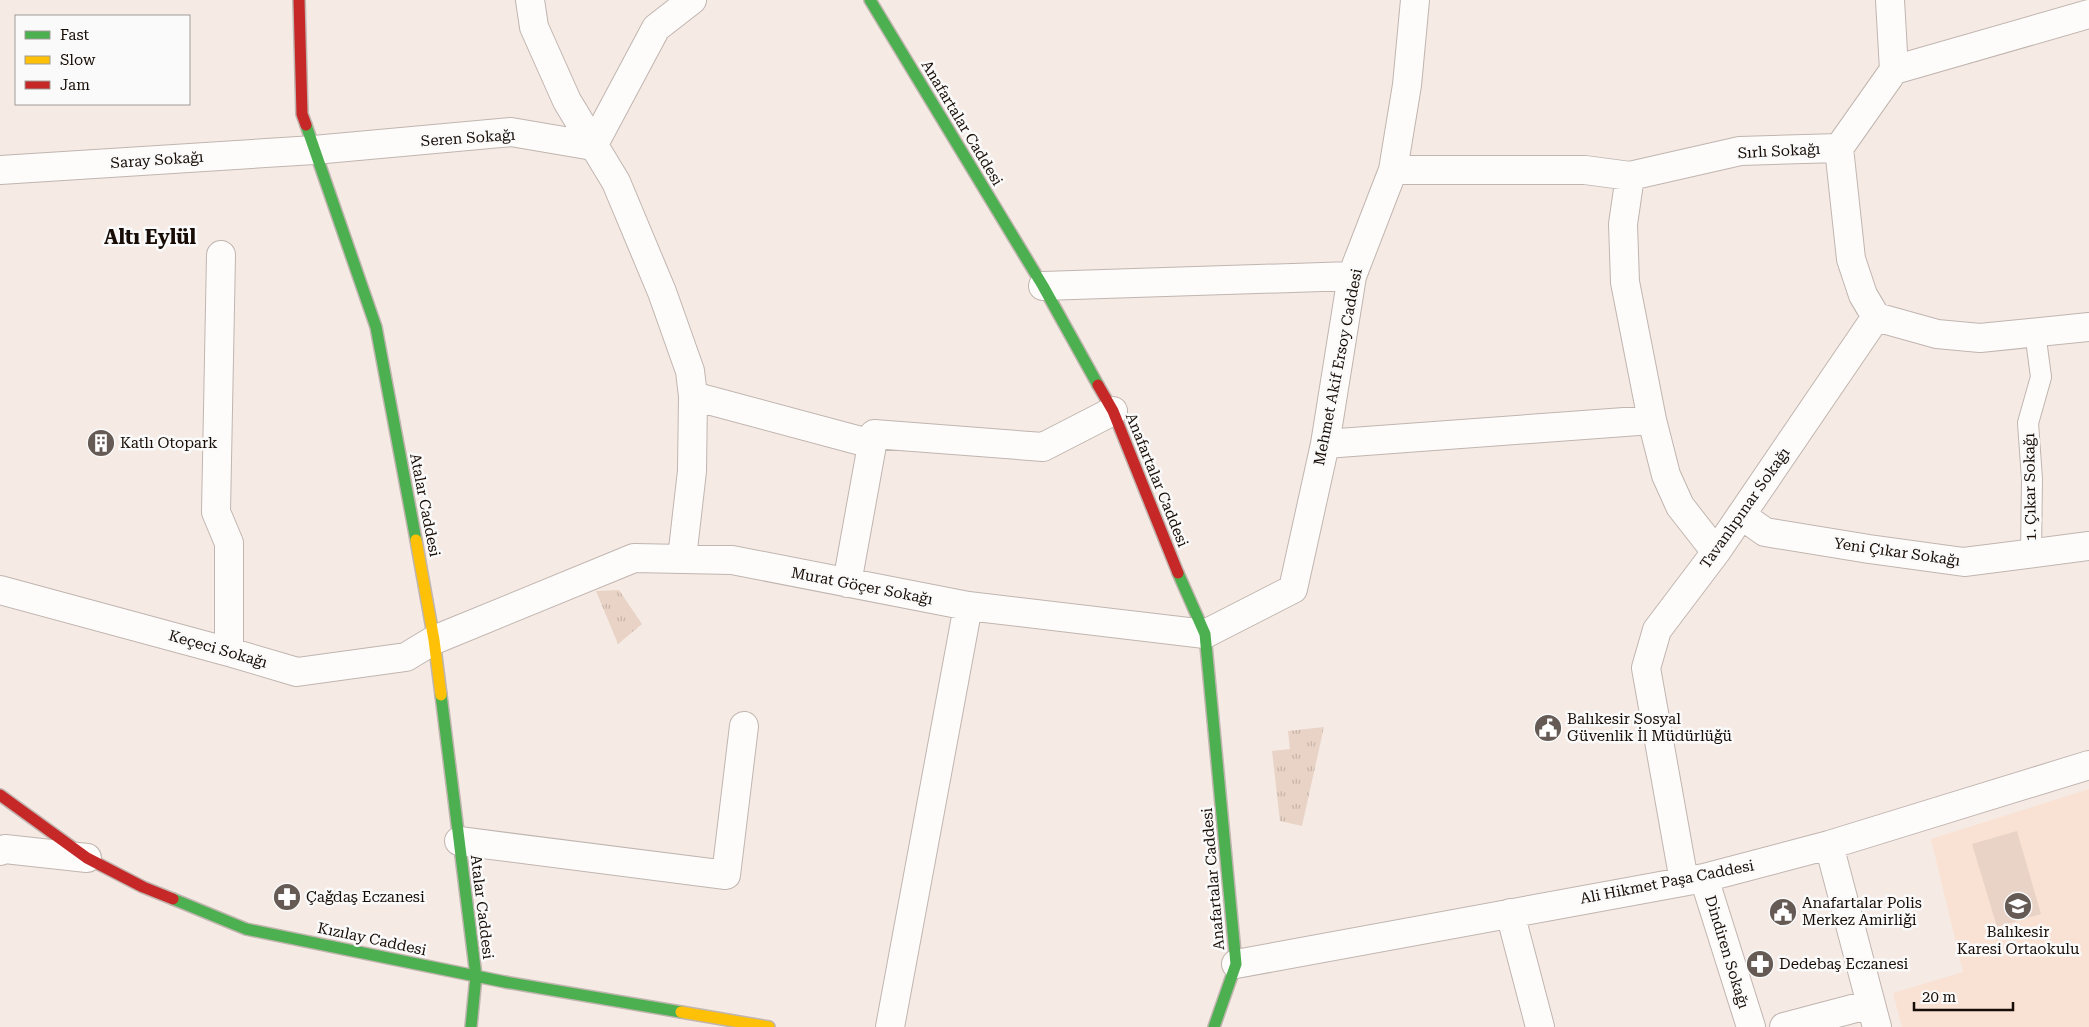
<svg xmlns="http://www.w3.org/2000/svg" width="2089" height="1027" viewBox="0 0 2089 1027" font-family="'Roboto Serif',serif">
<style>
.built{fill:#f9e2d4}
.grass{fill:url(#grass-tufts)}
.park{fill:#e9d3c6}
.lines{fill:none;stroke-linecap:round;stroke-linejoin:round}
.lane-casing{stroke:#c0b5af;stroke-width:22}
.street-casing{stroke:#c0b5af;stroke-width:30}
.fast-casing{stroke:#c0b5af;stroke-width:14}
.slow-casing{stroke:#c0b5af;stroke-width:14}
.jam-casing{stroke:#c0b5af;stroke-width:14}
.lane{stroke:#fefcfb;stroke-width:20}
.street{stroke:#fefcfb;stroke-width:28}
.fast{stroke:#4caf50;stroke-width:11}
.slow{stroke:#ffc107;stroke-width:11}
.jam{stroke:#c62828;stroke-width:11}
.labels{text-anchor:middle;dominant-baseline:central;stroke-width:5;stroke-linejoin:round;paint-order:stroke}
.street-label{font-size:15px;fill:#180d06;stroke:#fafafa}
.poi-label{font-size:15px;fill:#180d06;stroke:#fafafa;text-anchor:start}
.district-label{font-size:20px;font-weight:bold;fill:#180d06;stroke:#fafafa}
</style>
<defs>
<pattern id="grass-tufts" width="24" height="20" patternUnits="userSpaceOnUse" patternTransform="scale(1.25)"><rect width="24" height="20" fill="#e9d3c6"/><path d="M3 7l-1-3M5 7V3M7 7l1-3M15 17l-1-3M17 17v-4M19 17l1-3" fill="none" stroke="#c7b4a9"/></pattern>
</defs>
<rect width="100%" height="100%" fill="#f5eae4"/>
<!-- built -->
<path class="built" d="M 2089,789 L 2089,1027 L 1902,1027 L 1893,993 L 1963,972 L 1931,839 Z"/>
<!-- grass -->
<path class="grass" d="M 619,590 L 642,624 L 618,644 L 596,591 Z
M 1324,727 L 1302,826 L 1280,821 L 1272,751 L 1290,749 L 1288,731 Z"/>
<!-- park -->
<path class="park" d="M 2017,831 L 2041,914 L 1997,927 L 1972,844 Z"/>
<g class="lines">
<defs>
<path id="lane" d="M 2031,554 L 2032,479 L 2028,423 L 2041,377 L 2035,332"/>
<path id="street" d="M 530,0 L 534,27 L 567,101 L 616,182 L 662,292 L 690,371 L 693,396 L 692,471 L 682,558
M 1890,0 L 1894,70
M 0,170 L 314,150 L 511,132 L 593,146 L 656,28 L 692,0
M 1393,170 L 1585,170 L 1630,176 L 1740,151 L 1839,148 L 1894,70 L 2089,14
M 1630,176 L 1623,224 L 1625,282 L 1652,420 L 1666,475 L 1680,506 L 1716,552
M 221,255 L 216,512 L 229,543 L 229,652
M 1043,286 L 1352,276
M 1876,317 L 1937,334 L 1980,338 L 2089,327
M 693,396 L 872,444
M 1325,444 L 1652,420
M 1741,515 L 1765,532 L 1869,549 L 1964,562 L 2089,546
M 847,583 L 874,434 L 1043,447 L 1113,411
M 0,590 L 229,652 L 297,672 L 406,657 L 434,640 L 634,558 L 732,560 L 968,606 L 1205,634 L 1293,589 L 1325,444 L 1352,276 L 1393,170 L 1407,85 L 1415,0
M 459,841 L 726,875 L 744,726
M 1829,845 L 1877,1027
M 0,851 L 5,849 L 87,858
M 1704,878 L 1751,1027
M 1684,881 L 1646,668 L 1657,630 L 1716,552 L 1876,317 L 1863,295 L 1851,259 L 1839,148
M 1510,913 L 1540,1027
M 1236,964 L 1704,878 L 1829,845 L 2089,765
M 890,1027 L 968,606
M 1784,1027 L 1871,1004"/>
<path id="fast" d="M 870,0 L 1043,286 L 1098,385
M 306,125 L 376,327 L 416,540
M 1178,573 L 1205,634 L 1236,964 L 1214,1027
M 441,695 L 476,976 L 471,1027
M 173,899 L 246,929 L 505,982 L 681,1012"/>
<path id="slow" d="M 416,540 L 434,640 L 441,695
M 681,1012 L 769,1027"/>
<path id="jam" d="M 299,0 L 302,114 L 306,125
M 1098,385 L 1113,411 L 1178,573
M 0,795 L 87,858 L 143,887 L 173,899"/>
</defs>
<!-- lane casing -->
<use href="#lane" class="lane-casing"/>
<!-- street casing -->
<use href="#street" class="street-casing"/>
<!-- fast casing -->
<use href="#fast" class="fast-casing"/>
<!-- slow casing -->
<use href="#slow" class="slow-casing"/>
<!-- jam casing -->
<use href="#jam" class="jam-casing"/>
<!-- lane -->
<use href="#lane" class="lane"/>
<!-- street -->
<use href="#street" class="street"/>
<!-- fast -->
<use href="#fast" class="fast"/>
<!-- slow -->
<use href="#slow" class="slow"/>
<!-- jam -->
<use href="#jam" class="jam"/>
</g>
<!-- icons -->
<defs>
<symbol id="building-disc" viewBox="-11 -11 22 22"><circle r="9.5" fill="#655a54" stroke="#fafafa"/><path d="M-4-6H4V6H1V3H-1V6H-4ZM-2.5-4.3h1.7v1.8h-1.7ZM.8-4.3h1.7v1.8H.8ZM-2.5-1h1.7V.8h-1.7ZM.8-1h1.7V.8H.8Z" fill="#fff"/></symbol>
<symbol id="civic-disc" viewBox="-11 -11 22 22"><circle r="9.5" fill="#655a54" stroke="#fafafa"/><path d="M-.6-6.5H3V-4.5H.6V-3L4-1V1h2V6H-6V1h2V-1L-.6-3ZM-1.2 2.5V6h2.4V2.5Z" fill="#fff"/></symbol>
<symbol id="pharmacy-disc" viewBox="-11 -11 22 22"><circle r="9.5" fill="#655a54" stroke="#fafafa"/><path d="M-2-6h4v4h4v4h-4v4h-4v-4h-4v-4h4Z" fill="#fff"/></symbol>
<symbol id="school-disc" viewBox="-11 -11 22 22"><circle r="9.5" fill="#655a54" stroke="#fafafa"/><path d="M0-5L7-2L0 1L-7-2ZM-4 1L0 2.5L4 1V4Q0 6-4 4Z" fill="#fff"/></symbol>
</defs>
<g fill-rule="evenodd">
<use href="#building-disc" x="85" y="427" width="32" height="32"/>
<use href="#civic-disc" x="1532" y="712" width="32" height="32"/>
<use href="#pharmacy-disc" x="271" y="881" width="32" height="32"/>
<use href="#school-disc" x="2002" y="890" width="32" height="32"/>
<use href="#civic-disc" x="1767" y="896" width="32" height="32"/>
<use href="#pharmacy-disc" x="1744" y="948" width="32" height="32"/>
</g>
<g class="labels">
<!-- street labels -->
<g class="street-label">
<text transform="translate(962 123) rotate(59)">Anafartalar Caddesi</text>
<text transform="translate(468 138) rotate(-4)">Seren Sokağı</text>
<text transform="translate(1779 151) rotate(-3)">Sırlı Sokağı</text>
<text transform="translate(157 160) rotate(-4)">Saray Sokağı</text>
<text transform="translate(1338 367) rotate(-79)">Mehmet Akif Ersoy Caddesi</text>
<text transform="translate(1157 480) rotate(68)">Anafartalar Caddesi</text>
<text transform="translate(2030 487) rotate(-91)">1. Çıkar Sokağı</text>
<text transform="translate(425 505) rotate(79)">Atalar Caddesi</text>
<text transform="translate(1745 508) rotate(-55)">Tavanlıpınar Sokağı</text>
<text transform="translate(1897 552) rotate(8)">Yeni Çıkar Sokağı</text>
<text transform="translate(862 586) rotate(11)">Murat Göçer Sokağı</text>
<text transform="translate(218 649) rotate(16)">Keçeci Sokağı</text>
<text transform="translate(1213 879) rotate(-95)">Anafartalar Caddesi</text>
<text transform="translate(1667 882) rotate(-11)">Ali Hikmet Paşa Caddesi</text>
<text transform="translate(482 907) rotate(83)">Atalar Caddesi</text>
<text transform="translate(372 939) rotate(12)">Kızılay Caddesi</text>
<text transform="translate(1727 952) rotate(73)">Dindiren Sokağı</text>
</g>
<!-- poi labels -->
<g class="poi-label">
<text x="120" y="443">Katlı Otopark</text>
<text x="1567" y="719">Balıkesir Sosyal<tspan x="1567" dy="17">Güvenlik İl Müdürlüğü</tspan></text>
<text x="306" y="897">Çağdaş Eczanesi</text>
<text x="1802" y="903">Anafartalar Polis<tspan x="1802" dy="17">Merkez Amirliği</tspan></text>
<text x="2018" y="932" text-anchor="middle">Balıkesir<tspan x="2018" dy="17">Karesi Ortaokulu</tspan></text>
<text x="1779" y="964">Dedebaş Eczanesi</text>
</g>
<!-- district labels -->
<g class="district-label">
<text x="150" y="237">Altı Eylül</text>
</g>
</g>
<!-- legend -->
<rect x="15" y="15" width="175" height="90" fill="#fafafa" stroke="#a09b98"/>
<rect x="25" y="31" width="25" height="8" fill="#4caf50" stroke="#a09b98"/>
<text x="60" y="40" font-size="15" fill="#180d06">Fast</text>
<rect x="25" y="56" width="25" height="8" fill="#ffc107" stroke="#a09b98"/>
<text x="60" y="65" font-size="15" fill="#180d06">Slow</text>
<rect x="25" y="81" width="25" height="8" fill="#c62828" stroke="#a09b98"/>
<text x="60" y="90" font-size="15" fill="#180d06">Jam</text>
<!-- scale -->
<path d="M1914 1002v8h99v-8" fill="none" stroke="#180d06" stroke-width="2.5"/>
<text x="1922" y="1002" font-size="15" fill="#180d06" stroke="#fafafa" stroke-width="4" paint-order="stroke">20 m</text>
</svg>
